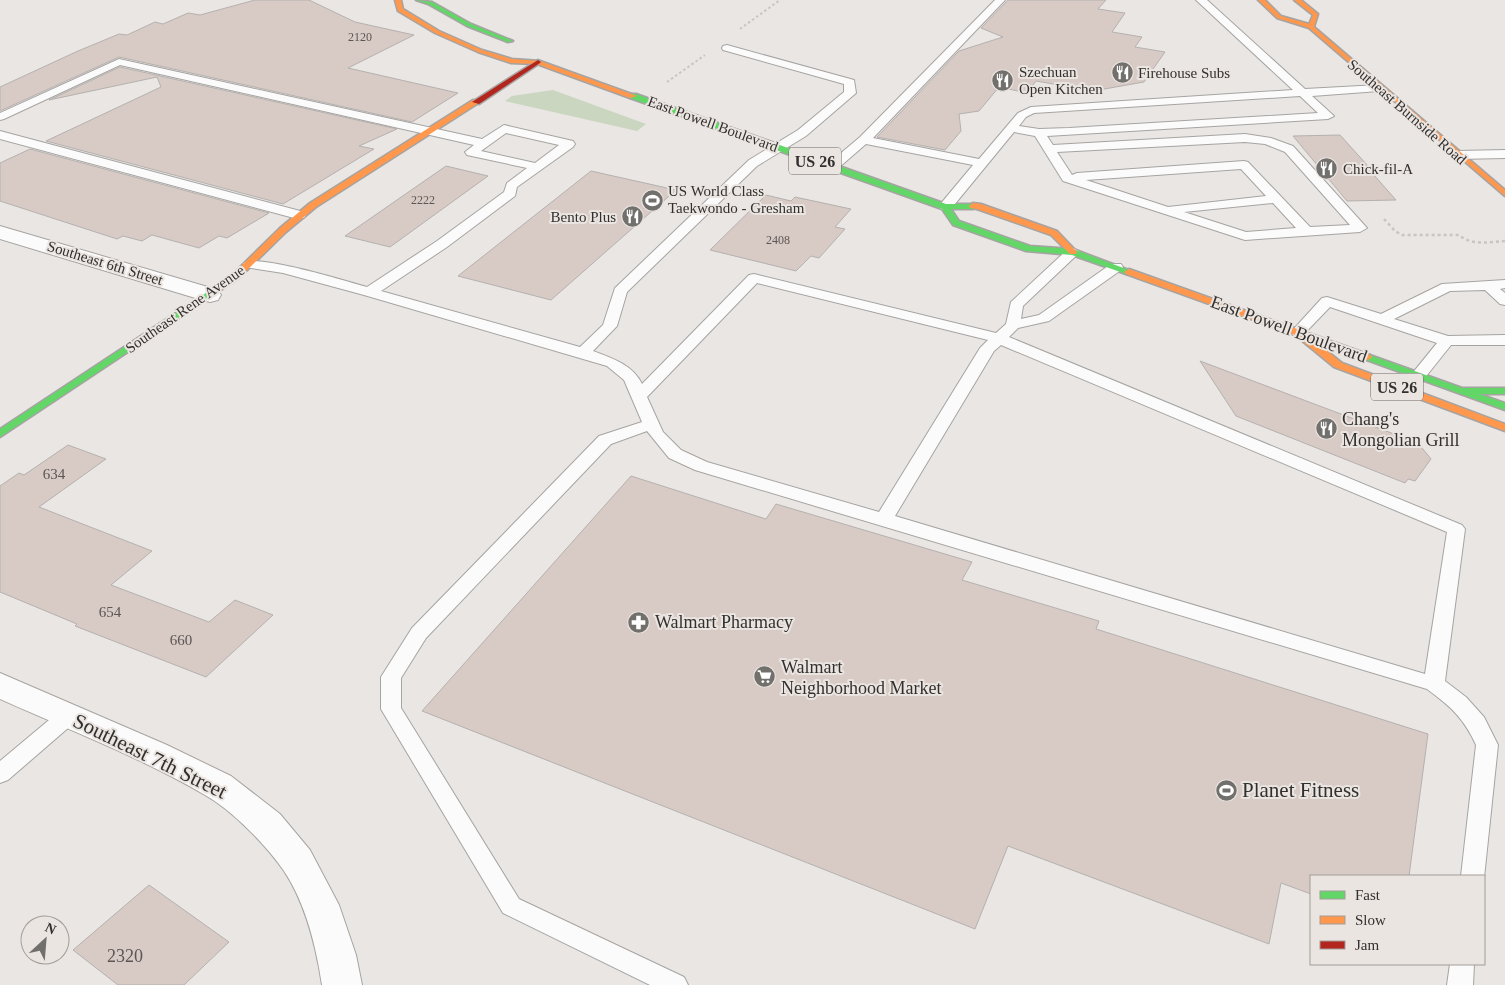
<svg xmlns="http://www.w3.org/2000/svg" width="1505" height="985" viewBox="0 0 1505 985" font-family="Georgia,serif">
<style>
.green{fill:#cad6bf}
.building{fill:#d8cac5;stroke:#b4b1af}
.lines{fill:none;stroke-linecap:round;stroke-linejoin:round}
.lane-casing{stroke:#a6a4a2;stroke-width:2}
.street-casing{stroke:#a6a4a2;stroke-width:2}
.fast-casing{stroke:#a6a4a2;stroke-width:3}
.slow-casing{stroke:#a6a4a2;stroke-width:3}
.jam-casing{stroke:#a6a4a2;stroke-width:3}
.path-far1{stroke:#c8c6c5;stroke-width:2;stroke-dasharray:2.5 2.5;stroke-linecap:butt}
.path{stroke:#c8c6c5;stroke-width:2.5;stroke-dasharray:3 3;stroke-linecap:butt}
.lane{fill:#fcfbfb;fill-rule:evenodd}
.street{fill:#fcfbfb;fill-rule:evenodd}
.fast{fill:#63d668;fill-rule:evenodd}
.slow{fill:#ff974d;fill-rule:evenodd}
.jam{fill:#b3261e;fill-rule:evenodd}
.labels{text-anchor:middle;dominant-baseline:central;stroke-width:4;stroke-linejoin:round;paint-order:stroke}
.far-number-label{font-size:12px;fill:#5c5654}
.far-poi-label{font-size:15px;fill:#32302e;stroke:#ebe5e1;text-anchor:start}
.far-street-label{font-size:15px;fill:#32302e;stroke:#ebe5e1}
.number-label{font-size:15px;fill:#5c5654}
.shield{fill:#ebe5e1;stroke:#6a6664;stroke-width:1}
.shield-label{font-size:16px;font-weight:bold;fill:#32302e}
.street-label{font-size:18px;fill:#32302e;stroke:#ebe5e1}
.poi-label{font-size:18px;fill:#32302e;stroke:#ebe5e1;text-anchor:start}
.near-number-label{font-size:18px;fill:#5c5654}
.near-street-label{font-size:21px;fill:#32302e;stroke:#ebe5e1}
.near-poi-label{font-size:21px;fill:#32302e;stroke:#ebe5e1;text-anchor:start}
</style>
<rect width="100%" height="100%" fill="#e9e6e3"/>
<!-- green -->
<path class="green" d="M 553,90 L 646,124 L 637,131 L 505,101 L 512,96 Z"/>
<!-- building -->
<path class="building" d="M 255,0 L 309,0 L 355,22 L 414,35 L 348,68 L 458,93 L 412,122 L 119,57 L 0,111 L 0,87 L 78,51 L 119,34 L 127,35 L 155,22 L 163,24 L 188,13 L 200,15 Z
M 1008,0 L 1106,0 L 1098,9 L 1125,13 L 1112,32 L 1142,37 L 1135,47 L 1165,52 L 1144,82 L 1093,91 L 1036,81 L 1027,93 L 999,87 L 979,111 L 959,114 L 961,131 L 945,150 L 877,137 L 959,51 L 1003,37 L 981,28 Z
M 120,67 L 397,129 L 359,146 L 374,149 L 283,204 L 46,141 L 161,87 L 157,77 L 49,100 Z
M 1340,135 L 1368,166 L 1366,166 L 1396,200 L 1347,201 L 1293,136 Z
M 30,149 L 269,213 L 227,238 L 219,236 L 199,248 L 152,235 L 142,241 L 123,236 L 117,239 L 0,201 L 0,163 Z
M 446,166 L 488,176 L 390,247 L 345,236 Z
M 591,171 L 676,190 L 551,300 L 458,276 Z
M 766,195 L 791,201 L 795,197 L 851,209 L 835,227 L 845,229 L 819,258 L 811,256 L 796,271 L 710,250 Z
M 1200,361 L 1418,443 L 1431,459 L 1415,481 L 1408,479 L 1405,483 L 1236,416 Z
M 68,445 L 106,459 L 39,507 L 152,551 L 111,585 L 209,622 L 235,600 L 273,615 L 206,677 L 75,626 L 77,624 L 0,592 L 0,486 L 19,473 L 24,475 Z
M 631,476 L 766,519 L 776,504 L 972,562 L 962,580 L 1099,621 L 1096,629 L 1428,734 L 1409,876 L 1311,876 L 1311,894 L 1281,883 L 1269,944 L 1008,846 L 975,929 L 422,711 Z
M 149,885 L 229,942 L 184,985 L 118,985 L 73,950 Z"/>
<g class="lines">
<defs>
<path id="lane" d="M 995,0 L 1005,0 L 873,138 L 979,159 L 1018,113 L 1031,107 L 1293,90 L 1196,0 L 1207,0 L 1305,89 L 1379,85 L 1385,88 L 1379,91 L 1312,96 L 1334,116 L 1328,119 L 1047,136 L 1053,145 L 1245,134 L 1271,138 L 1293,146 L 1367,228 L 1360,232 L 1245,240 L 1063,181 L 1035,136 L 1014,132 L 950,210 L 945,211 L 938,207 L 973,165 L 866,144 L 836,170 L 828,170 L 826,167 L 828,164 L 860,137 ZM 1300,96 L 1318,113 L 1069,128 L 1039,129 L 1019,126 L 1026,117 L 1034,113 ZM 1245,142 L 1265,144 L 1285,152 L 1350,225 L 1310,227 L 1248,162 L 1244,161 L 1077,173 L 1072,175 L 1057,152 ZM 1241,169 L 1266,196 L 1168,207 L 1086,180 ZM 1273,203 L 1296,228 L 1246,232 L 1184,212 Z
M 727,45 L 854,80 L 856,93 L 806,136 L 757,166 L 627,292 L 617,326 L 593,351 C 612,358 633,365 642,384 L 749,275 L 754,274 L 996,333 L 1006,324 L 1011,302 L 1068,249 L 1073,248 L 1080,252 L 1023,306 L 1021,319 L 1039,315 L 1111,264 L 1121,264 L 1123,267 L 1121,270 L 1049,321 L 1018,328 L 1009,337 L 1462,525 L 1465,529 L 1445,681 L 1466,697 L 1484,717 L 1498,745 L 1484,878 L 1484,876 L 1461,876 L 1476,745 C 1464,718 1450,706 1427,689 L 695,470 L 669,458 L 647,431 L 611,444 L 426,638 L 401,678 L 401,708 L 519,899 L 684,977 L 688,985 L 650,985 L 503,913 L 381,709 L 381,677 L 412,628 L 599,436 L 642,422 L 624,380 L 607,366 L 364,295 L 283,273 L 245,267 L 243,264 C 252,252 349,282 367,287 L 437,241 L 504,192 L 507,183 L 527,168 L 467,155 L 465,152 L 474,145 L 120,65 L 4,119 L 0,120 L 0,113 L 119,59 L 482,139 L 504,125 L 573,141 L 575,144 L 573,147 L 517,187 L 515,196 L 447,247 L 381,291 L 580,347 L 603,325 L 615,288 L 749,160 L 798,130 L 844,92 L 844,84 L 723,50 L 722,48 L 723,46 ZM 506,133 L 559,145 L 535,163 L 481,151 ZM 757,283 L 988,340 L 980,348 L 879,512 L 707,462 L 681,450 L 663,432 L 647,397 ZM 1001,345 L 1447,532 L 1425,674 L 895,516 L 994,351 Z
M 0,131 L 304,212 L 306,215 L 304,218 L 294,218 L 0,139 Z
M 1505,150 L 1505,158 L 1457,159 L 1451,155 L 1457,151 Z
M 1505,280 L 1505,288 L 1500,289 L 1505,293 L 1505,305 L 1500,304 L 1485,290 L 1450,291 L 1394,319 L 1448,336 L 1505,335 L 1505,345 L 1451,345 L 1412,394 L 1400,394 L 1398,391 L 1437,343 L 1330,307 L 1303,335 L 1293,335 L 1291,332 L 1322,298 L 1327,297 L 1381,314 L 1442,284 Z
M 68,708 L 75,710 L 79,716 L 75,722 L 8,780 L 0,783 L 0,761 L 61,710 Z
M 1450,964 L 1474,964 L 1473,985 L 1447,985 Z"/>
<path id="street" d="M 0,226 L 218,290 L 221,295 L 218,300 L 210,302 L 202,300 L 0,239 Z
M 0,673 L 167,745 L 231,776 L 280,814 L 310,850 L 339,905 L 356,955 L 362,985 L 322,985 C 316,946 306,904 284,871 C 266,845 233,811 205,795 C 142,758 67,729 0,699 Z"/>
<path id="fast" d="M 416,0 L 432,2 L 471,24 L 513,41 L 508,42 L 467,26 L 428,4 Z
M 630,94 L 636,94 L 946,204 L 976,204 L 977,206 L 973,209 L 951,209 L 959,221 L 1030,246 L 1073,249 L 1134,272 L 1132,274 L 1126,274 L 1072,255 L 1026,251 L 953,225 L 942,209 L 630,98 Z
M 215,287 L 218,288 L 218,292 L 0,437 L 0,429 Z
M 1367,354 L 1462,388 L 1505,388 L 1505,394 L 1479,394 L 1505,403 L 1505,410 L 1364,359 L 1362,357 L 1364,355 Z"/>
<path id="slow" d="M 395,0 L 401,0 L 403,9 L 439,31 L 482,50 L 512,59 L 540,61 L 637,96 L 630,98 L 537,64 L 511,63 L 478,52 L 435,33 L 398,11 Z
M 1258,0 L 1265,0 L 1281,16 L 1309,24 L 1313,15 L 1294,0 L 1301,0 L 1318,14 L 1314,27 L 1505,190 L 1505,196 L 1309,28 L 1277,18 Z
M 473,100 L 480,102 L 316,207 L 286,232 L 239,278 L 218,292 L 212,292 L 212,288 L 233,274 L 280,228 L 310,203 Z
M 973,203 L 981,204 L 1057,231 L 1077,252 L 1076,254 L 1070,254 L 1051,235 L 977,209 L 970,208 L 969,206 Z
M 1129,269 L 1370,355 L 1372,357 L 1370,359 L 1367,360 L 1316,342 L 1342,363 L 1505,424 L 1505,431 L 1334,367 L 1295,335 L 1126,274 L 1124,272 Z"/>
<path id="jam" d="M 538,60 L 541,62 L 540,63 L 479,104 L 472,102 Z"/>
</defs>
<!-- lane casing -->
<use href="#lane" class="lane-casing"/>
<!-- street casing -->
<use href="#street" class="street-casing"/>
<!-- fast casing -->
<use href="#fast" class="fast-casing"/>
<!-- slow casing -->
<use href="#slow" class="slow-casing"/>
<!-- jam casing -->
<use href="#jam" class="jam-casing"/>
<!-- path-far1 -->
<path class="path-far1" d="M 740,29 L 780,0
M 667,82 L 705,55"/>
<!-- path -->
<path class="path" d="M 1384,219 L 1395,231 L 1402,235 L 1459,235 C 1472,246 1489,242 1505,241"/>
<!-- lane -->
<use href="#lane" class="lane"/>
<!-- street -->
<use href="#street" class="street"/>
<!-- fast -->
<use href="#fast" class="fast"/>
<!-- slow -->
<use href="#slow" class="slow"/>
<!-- jam -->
<use href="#jam" class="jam"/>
</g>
<!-- icons -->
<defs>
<symbol id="restaurant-disc" viewBox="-11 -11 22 22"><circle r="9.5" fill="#72706d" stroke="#ebe5e1"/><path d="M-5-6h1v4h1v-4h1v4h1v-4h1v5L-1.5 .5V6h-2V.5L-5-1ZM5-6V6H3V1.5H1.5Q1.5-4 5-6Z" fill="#fff"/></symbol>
<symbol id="stadium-disc" viewBox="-11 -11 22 22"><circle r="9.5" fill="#72706d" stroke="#ebe5e1"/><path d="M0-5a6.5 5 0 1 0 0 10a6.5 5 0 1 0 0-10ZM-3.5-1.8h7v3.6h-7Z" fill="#fff"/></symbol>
<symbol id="pharmacy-disc" viewBox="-11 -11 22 22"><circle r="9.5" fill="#72706d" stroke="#ebe5e1"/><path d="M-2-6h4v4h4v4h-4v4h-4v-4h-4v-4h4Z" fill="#fff"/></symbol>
<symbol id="supermarket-disc" viewBox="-11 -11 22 22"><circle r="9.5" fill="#72706d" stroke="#ebe5e1"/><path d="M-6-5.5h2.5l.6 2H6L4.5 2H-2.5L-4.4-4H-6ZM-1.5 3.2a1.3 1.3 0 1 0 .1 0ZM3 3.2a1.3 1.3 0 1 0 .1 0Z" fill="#fff"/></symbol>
</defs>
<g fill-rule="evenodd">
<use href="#restaurant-disc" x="1110" y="60" width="25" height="25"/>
<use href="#restaurant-disc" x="990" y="68" width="25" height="25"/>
<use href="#restaurant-disc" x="1314" y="156" width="25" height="25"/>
<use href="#stadium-disc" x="640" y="188" width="25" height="25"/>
<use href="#restaurant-disc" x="620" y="204" width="25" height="25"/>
<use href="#restaurant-disc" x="1314" y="416" width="25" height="25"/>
<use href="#pharmacy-disc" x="626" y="610" width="25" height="25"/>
<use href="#supermarket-disc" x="752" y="664" width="25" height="25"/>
<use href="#stadium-disc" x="1214" y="778" width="25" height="25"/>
</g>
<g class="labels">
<!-- far-number labels -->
<g class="far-number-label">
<text x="360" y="37">2120</text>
<text x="423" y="200">2222</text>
<text x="778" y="240">2408</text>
</g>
<!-- far-poi labels -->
<g class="far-poi-label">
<text x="1019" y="72">Szechuan<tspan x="1019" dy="17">Open Kitchen</tspan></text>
<text x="1138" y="73">Firehouse Subs</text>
<text x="1343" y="169">Chick-fil-A</text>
<text x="668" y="191">US World Class<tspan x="668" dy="17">Taekwondo - Gresham</tspan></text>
<text x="616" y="217" text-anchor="end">Bento Plus</text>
</g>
<!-- far-street labels -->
<g class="far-street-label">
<text transform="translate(1407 112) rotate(41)">Southeast Burnside Road</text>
<text transform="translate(713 124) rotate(20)">East Powell Boulevard</text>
<text transform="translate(105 263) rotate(17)">Southeast 6th Street</text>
<text transform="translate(185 309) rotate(-35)">Southeast Rene Avenue</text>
</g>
<!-- number labels -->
<g class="number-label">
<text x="54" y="474">634</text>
<text x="110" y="612">654</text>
<text x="181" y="640">660</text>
</g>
<!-- shield labels -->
<g class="shield">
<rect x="789" y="147.5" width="52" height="27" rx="4"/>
<rect x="1371" y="373.5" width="52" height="27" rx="4"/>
</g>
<g class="shield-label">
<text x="815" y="161">US 26</text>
<text x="1397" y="387">US 26</text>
</g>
<!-- street labels -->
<g class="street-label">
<text transform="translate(1289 329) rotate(20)">East Powell Boulevard</text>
</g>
<!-- poi labels -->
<g class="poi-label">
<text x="1342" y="419">Chang's<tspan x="1342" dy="21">Mongolian Grill</tspan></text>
<text x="655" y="622">Walmart Pharmacy</text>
<text x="781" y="667">Walmart<tspan x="781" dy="21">Neighborhood Market</tspan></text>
</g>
<!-- near-number labels -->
<g class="near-number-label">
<text x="125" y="956">2320</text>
</g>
<!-- near-street labels -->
<g class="near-street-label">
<text transform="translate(150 756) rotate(26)">Southeast 7th Street</text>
</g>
<!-- near-poi labels -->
<g class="near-poi-label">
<text x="1242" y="790">Planet Fitness</text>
</g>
</g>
<!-- legend -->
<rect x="1310" y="875" width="175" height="90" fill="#ebe5e1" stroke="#a19d99"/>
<rect x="1320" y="891" width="25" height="8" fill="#63d668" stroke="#a19d99"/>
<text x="1355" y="900" font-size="15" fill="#32302e">Fast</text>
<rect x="1320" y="916" width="25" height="8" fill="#ff974d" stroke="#a19d99"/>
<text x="1355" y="925" font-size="15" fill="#32302e">Slow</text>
<rect x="1320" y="941" width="25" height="8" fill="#b3261e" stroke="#a19d99"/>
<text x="1355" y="950" font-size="15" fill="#32302e">Jam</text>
<!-- north arrow -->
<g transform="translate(45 940) rotate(26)"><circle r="24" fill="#ebe5e1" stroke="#a19d99"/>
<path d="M0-4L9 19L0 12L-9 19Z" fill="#72706d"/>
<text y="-8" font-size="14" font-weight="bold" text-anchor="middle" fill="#32302e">N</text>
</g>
</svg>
